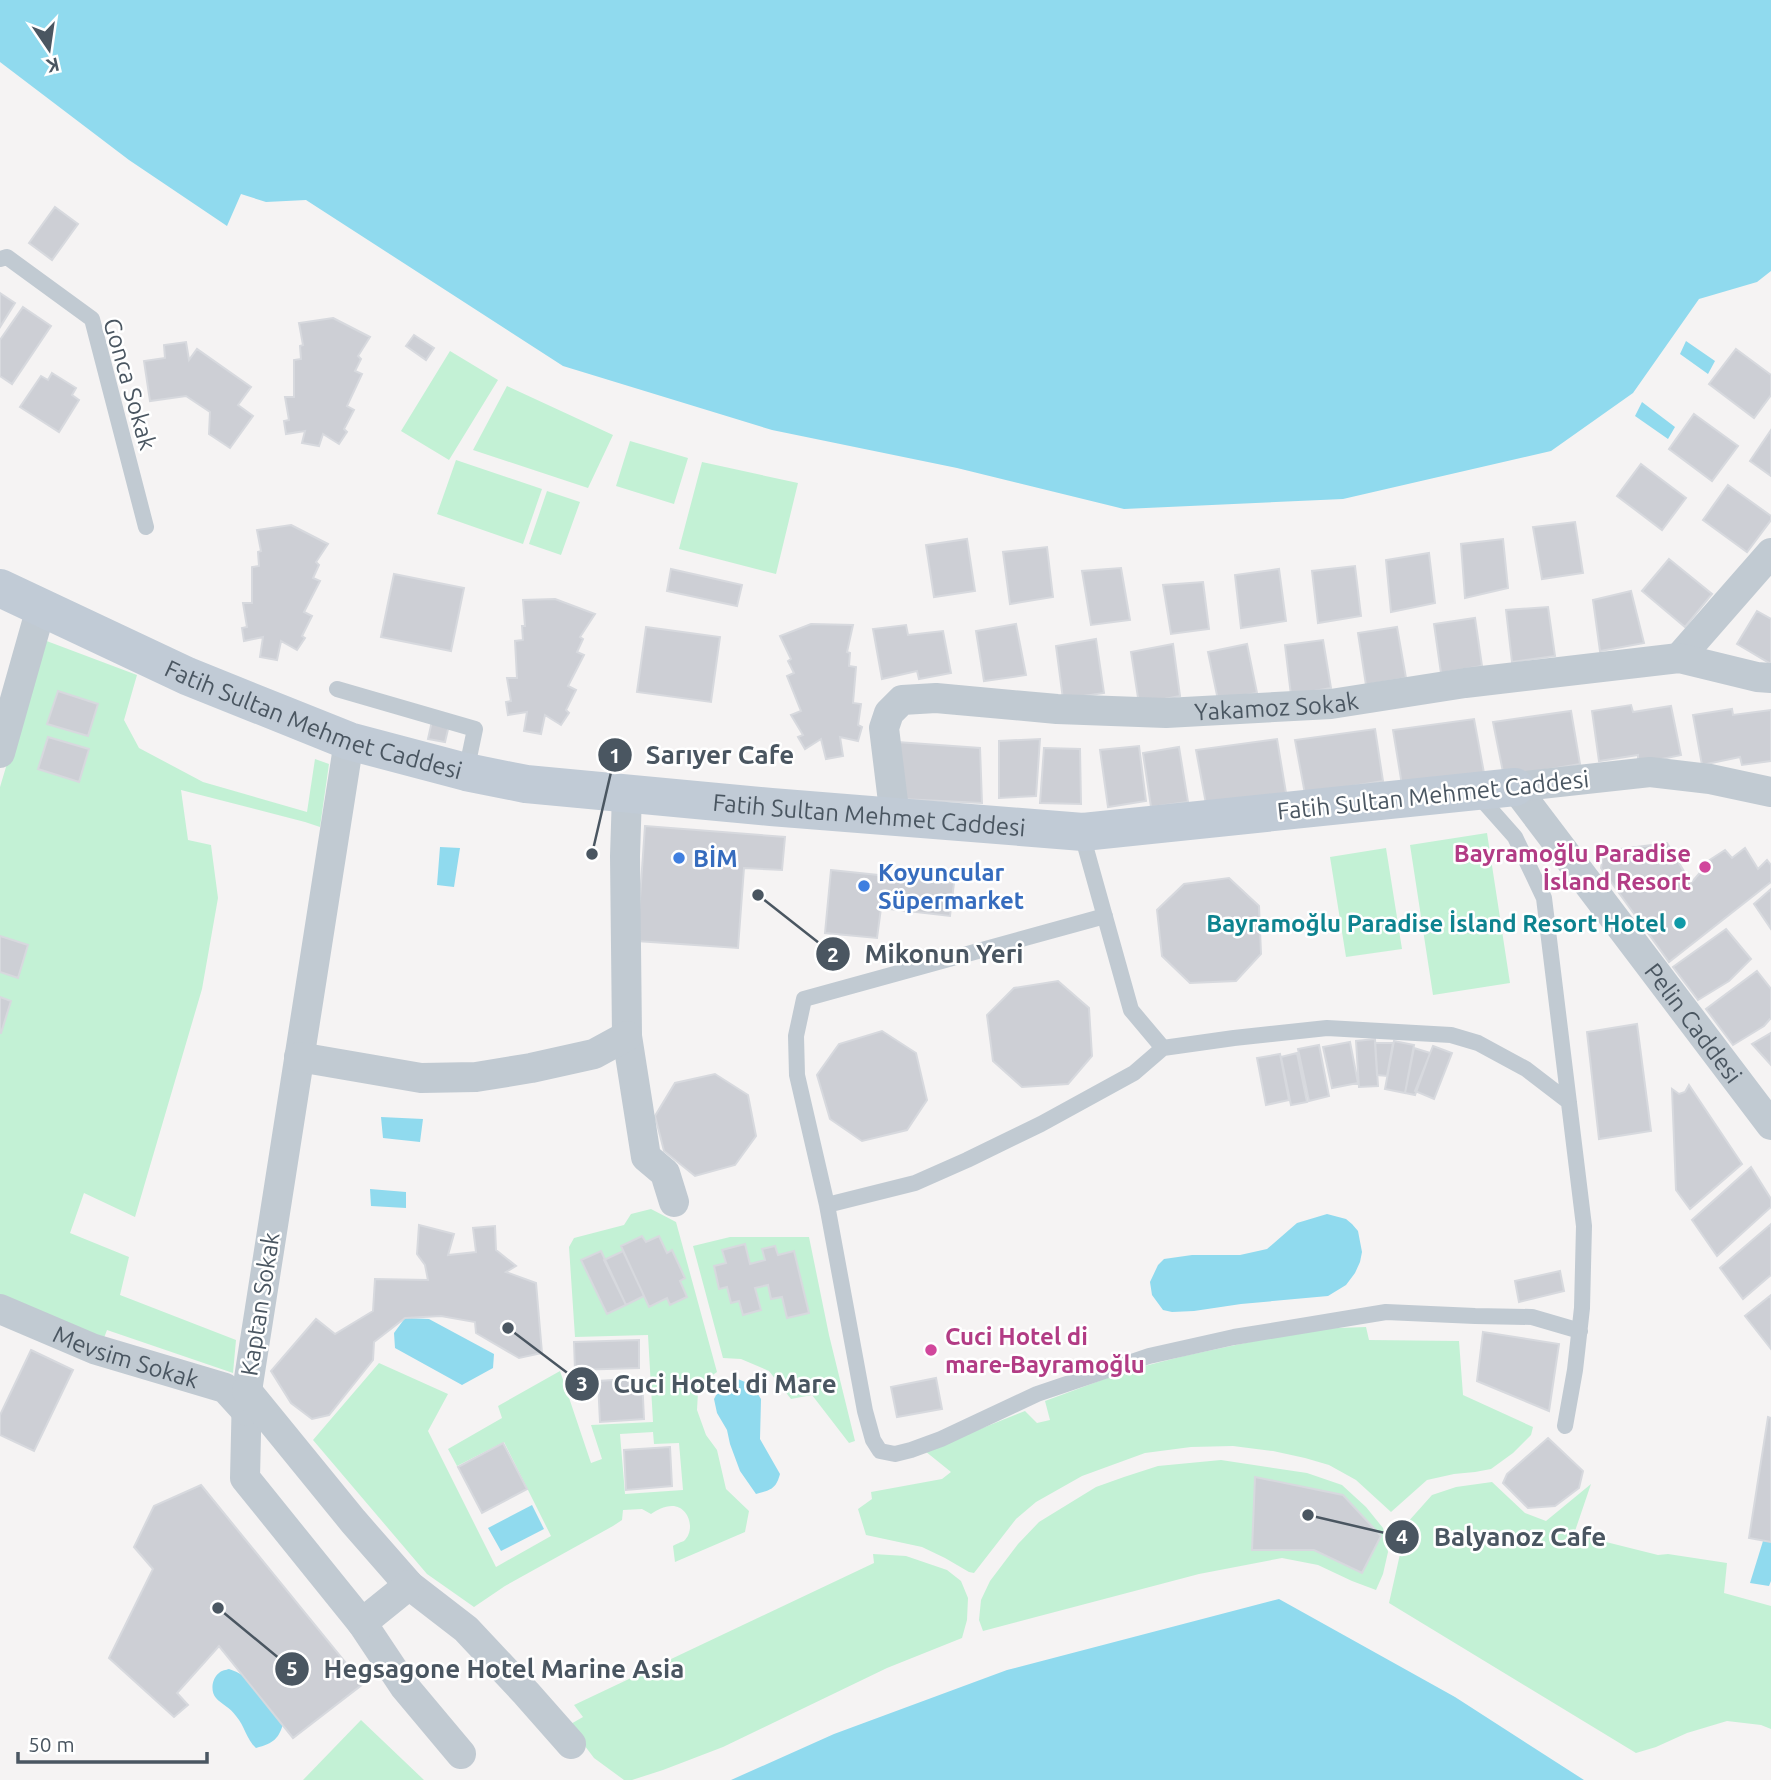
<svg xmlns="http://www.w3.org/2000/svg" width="1771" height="1780" viewBox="0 0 1771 1780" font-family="Ubuntu,sans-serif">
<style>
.green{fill:#c3f1d5;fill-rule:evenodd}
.water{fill:#90daee}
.building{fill:#cdcfd5;stroke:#d7d9de;stroke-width:2}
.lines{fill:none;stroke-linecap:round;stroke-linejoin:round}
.lane{stroke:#c1cad2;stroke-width:16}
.street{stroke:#c1cad2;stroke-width:30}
.secondary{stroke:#c1cbd6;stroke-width:38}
.shop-dot{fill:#3f7fe0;stroke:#fff;stroke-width:2.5}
.hotel-dot{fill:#d1479c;stroke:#fff;stroke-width:2.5}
.culture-dot{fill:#0f9aa8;stroke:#fff;stroke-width:2.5}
.labels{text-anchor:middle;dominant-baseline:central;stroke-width:5;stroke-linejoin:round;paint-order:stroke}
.street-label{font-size:24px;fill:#4a5661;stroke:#fff}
.hotel-label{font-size:24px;font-weight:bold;fill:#b23c85;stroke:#fff;text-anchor:end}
.shop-label{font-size:24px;font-weight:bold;fill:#366cbe;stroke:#fff;text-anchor:start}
.culture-label{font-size:24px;font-weight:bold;fill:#0d838f;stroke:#fff;text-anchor:end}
.leader{fill:none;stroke:#4a5661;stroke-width:2.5}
.callout-dot{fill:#4a5661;stroke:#fff;stroke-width:2.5}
.mark-label{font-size:21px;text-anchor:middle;font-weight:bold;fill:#fff}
.callout-label{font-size:26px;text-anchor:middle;font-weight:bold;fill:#4a5661;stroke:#fff;stroke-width:5;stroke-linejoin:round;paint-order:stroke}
</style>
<rect width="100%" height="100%" fill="#f5f3f3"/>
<!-- green -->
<path class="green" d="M 450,351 L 498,380 L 449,460 L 401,431 Z
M 507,386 L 613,435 L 588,488 L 473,450 Z
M 630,441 L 688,458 L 674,504 L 616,486 Z
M 456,460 L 542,489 L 523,544 L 437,514 Z
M 702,462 L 798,483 L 776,574 L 679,549 Z
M 547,491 L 580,502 L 561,555 L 529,544 Z
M 44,640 L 137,675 L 124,720 L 139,748 L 203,782 L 307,812 L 315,759 L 329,764 L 320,827 L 305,822 L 181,790 L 188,840 L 211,845 L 218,898 L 202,989 L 135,1217 L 84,1193 L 70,1233 L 129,1257 L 120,1295 L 236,1340 L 233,1373 L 107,1330 L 102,1343 L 0,1296 L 0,787 Z
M 1487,833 L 1510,983 L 1433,995 L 1410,845 Z
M 1386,848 L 1402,949 L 1346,957 L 1330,857 Z
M 651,1209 L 676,1222 L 717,1372 L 701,1383 L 698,1392 L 697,1410 L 706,1435 L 717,1450 L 726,1489 L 749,1511 L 745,1532 L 675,1562 L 673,1546 C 674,1545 683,1541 684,1541 C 696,1530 689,1506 672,1506 C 664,1506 657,1510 651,1514 L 642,1509 L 623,1510 L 622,1520 L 613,1526 L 505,1586 L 474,1607 L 427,1574 L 313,1440 L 379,1363 L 448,1394 L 428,1431 L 496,1567 L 551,1536 L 504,1442 L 457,1466 L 448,1449 L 502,1418 L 498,1406 L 560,1371 L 591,1463 L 602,1459 L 591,1425 L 653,1422 L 648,1335 L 575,1337 L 569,1247 L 574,1238 L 624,1225 L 631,1214 ZM 653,1432 L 654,1444 L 679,1443 L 683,1490 L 625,1494 L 620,1434 Z
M 730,1237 L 809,1237 L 829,1335 L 855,1441 L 849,1443 L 812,1395 L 791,1399 L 769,1371 L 741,1359 L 723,1358 L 693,1246 Z
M 1366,1327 L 1369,1340 L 1459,1341 L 1463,1395 L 1533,1427 L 1531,1435 L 1513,1453 L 1491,1469 L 1475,1472 L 1454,1474 L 1427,1480 L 1391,1512 L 1356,1480 L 1329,1465 L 1305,1458 L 1273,1451 L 1233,1446 L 1191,1447 L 1145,1453 L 1082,1476 L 1036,1502 L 1016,1519 L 974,1573 L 969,1572 L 945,1558 L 922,1547 L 866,1535 L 858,1509 L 872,1499 L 871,1492 L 942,1479 L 951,1472 L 925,1451 L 1025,1411 L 1037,1423 L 1050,1420 L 1045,1401 L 1129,1370 L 1184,1356 L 1310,1329 Z
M 1221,1460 L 1307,1473 L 1342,1485 L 1366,1507 L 1383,1528 L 1388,1552 L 1383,1574 L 1376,1590 L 1352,1581 L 1318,1565 L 1282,1558 L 1199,1574 L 983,1631 L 979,1620 L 981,1600 L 990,1581 L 1018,1544 L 1039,1522 L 1096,1487 L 1124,1477 L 1158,1466 Z
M 1492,1482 L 1525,1513 L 1546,1521 L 1591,1484 L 1574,1534 L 1658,1555 L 1668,1554 L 1727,1563 L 1724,1593 L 1771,1606 L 1771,1729 L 1761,1725 L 1727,1721 L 1687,1733 L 1656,1747 L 1636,1753 L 1389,1603 L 1407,1523 L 1432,1495 L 1456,1487 Z
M 873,1554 L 906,1556 L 947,1570 L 961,1581 L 968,1598 L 967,1620 L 962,1638 L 887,1668 L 723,1747 L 663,1770 L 632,1780 L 624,1780 L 594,1758 L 569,1725 L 583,1717 L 574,1705 L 874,1563 Z
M 361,1720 L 424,1780 L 303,1780 Z"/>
<!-- water -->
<path class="water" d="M 0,0 L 1771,0 L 1771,271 L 1757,282 L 1699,299 L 1633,393 L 1551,451 L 1343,499 L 1124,509 L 957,468 L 772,430 L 563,366 L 306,200 L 266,202 L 241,194 L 227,226 L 129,160 L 0,62 Z
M 1686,341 L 1715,361 L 1708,374 L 1680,354 Z
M 1642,402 L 1675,427 L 1668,439 L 1635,416 Z
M 440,847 L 460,848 L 454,887 L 437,885 Z
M 381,1117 L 423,1119 L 420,1142 L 383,1138 Z
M 370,1189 L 406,1192 L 406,1208 L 371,1206 Z
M 1327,1214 L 1346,1219 L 1352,1224 L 1358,1231 L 1362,1252 L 1360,1262 L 1355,1273 L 1346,1285 L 1328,1296 L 1241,1304 L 1194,1311 L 1172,1312 L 1163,1310 L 1152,1295 L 1150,1282 L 1158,1265 L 1164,1259 L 1192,1255 L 1240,1255 L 1267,1249 L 1297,1223 Z
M 405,1318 L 429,1319 L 494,1354 L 493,1368 L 462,1385 L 395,1348 L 394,1333 Z
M 738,1379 L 752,1385 L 761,1399 L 760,1439 L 780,1474 C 776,1489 771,1490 756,1494 L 740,1471 L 730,1444 L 727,1430 L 717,1413 L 714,1399 L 723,1382 Z
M 532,1505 L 544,1529 L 501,1551 L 488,1528 Z
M 1763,1541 L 1771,1542 L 1771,1581 L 1769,1586 L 1750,1583 Z
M 1279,1599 L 1455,1697 L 1584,1780 L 731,1780 L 834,1734 L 1007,1670 Z
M 229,1669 C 254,1677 268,1701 284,1721 C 279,1739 274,1743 256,1748 C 246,1739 245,1726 236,1716 C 230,1707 221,1704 216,1698 C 210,1691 212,1678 219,1673 C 222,1670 226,1670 229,1669 Z"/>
<!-- building -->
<path class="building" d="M 55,207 L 78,224 L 52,260 L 29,243 Z
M 0,293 L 15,303 L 0,327 Z
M 23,307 L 51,326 L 12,384 L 0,376 L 0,340 Z
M 333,318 L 370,337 L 358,356 L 361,359 L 355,371 L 362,374 L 347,406 L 354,410 L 344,429 L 347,432 L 339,444 L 323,434 L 319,446 L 302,443 L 305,431 L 286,434 L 284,421 L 289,420 L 285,397 L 294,397 L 294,360 L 301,359 L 300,346 L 303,345 L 299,323 Z
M 414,335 L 434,348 L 426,360 L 406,346 Z
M 186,342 L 189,360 L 197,349 L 251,387 L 238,405 L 253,416 L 230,448 L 209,434 L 210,412 L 186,396 L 150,401 L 144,361 L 165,358 L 164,345 Z
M 1736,349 L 1771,375 L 1771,395 L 1754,418 L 1709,384 Z
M 52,373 L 76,388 L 72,395 L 79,400 L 59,432 L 20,407 L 41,376 L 48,380 Z
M 1694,414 L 1738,446 L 1712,481 L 1669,449 Z
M 1771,430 L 1771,476 L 1750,461 Z
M 1641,464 L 1686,498 L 1662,530 L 1617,496 Z
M 1728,485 L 1771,516 L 1771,520 L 1747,552 L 1703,520 Z
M 1575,522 L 1583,573 L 1542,579 L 1533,527 Z
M 291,525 L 328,544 L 316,562 L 319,565 L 313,578 L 320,581 L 304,612 L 312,616 L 302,636 L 305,638 L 297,650 L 281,641 L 277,660 L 260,657 L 263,637 L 244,641 L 242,628 L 247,627 L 243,603 L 252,603 L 252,567 L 259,566 L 258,552 L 261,551 L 257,530 Z
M 967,539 L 975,591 L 934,597 L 926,545 Z
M 1503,539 L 1508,588 L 1465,598 L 1461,544 Z
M 1047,547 L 1053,597 L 1010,604 L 1003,552 Z
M 1429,553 L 1435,603 L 1391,612 L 1386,560 Z
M 1669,559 L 1712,594 L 1685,627 L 1642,591 Z
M 1355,566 L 1361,616 L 1318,623 L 1312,571 Z
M 1121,568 L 1130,620 L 1091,625 L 1082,571 Z
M 671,569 L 742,585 L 737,606 L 667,591 Z
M 1279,569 L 1286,621 L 1241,628 L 1235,575 Z
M 394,574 L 464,588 L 451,651 L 381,637 Z
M 1203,582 L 1209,629 L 1171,634 L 1163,585 Z
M 1631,591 L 1644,643 L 1600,651 L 1593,600 Z
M 555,599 L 595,614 L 580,637 L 583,639 L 577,652 L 584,655 L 568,686 L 576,690 L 566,710 L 569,713 L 561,725 L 545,715 L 541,734 L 524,731 L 527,712 L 508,715 L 506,702 L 511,701 L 507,678 L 517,678 L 515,641 L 523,640 L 522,626 L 525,626 L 523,600 Z
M 1548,607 L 1555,656 L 1512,662 L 1506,610 Z
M 1757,611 L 1771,619 L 1771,664 L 1737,644 Z
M 1475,618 L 1482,666 L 1441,673 L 1434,624 Z
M 811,624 L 853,625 L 847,652 L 850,653 L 849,666 L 856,667 L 853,703 L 861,704 L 858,725 L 862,727 L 858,741 L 840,737 L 843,756 L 826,759 L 821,739 L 805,749 L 798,737 L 803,735 L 791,715 L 801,711 L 787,676 L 794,673 L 788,661 L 791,659 L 780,636 Z
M 1016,624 L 1026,675 L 984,681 L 976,631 Z
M 906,625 L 908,635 L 943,631 L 951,673 L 919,679 L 917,671 L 882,679 L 873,629 Z
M 646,627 L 720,637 L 711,702 L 637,692 Z
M 1397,627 L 1406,678 L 1366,685 L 1358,633 Z
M 1096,639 L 1104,693 L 1063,699 L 1056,646 Z
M 1323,640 L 1331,688 L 1291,695 L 1285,645 Z
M 1173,644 L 1180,696 L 1139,704 L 1131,652 Z
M 1247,644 L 1257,693 L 1218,700 L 1208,652 Z
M 58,691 L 98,704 L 88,736 L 47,724 Z
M 1631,705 L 1633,712 L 1671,706 L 1681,755 L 1638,764 L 1638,755 L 1599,761 L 1592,711 Z
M 1732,709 L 1733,715 L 1771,710 L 1771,761 L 1742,765 L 1740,757 L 1702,765 L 1693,715 Z
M 1571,711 L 1580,764 L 1504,777 L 1493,722 Z
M 1474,719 L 1484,773 L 1402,785 L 1393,730 Z
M 432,721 L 449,725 L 445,742 L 428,739 Z
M 1375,729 L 1383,781 L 1305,794 L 1295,740 Z
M 48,737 L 89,749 L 79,782 L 38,769 Z
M 1040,739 L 1036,796 L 999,798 L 999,741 Z
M 1277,739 L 1286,793 L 1206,804 L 1196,750 Z
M 897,742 L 980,748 L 982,803 L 901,799 Z
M 1139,746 L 1146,801 L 1108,807 L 1100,750 Z
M 1179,747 L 1188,802 L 1151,807 L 1143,753 Z
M 1044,748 L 1080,749 L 1081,804 L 1040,803 Z
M 645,826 L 785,837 L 782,870 L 744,868 L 738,948 L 637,941 Z
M 1667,843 L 1691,883 L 1705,867 L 1702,865 L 1725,850 L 1732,858 L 1745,848 L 1758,869 L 1767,860 L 1771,865 L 1771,882 L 1669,962 L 1601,868 L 1603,856 L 1613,850 Z
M 831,870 L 954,883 L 950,916 L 881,908 L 877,938 L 825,933 Z
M 1229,878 L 1259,906 L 1261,954 L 1236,981 L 1190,983 L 1162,956 L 1157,910 L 1184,884 Z
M 1771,889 L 1771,929 L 1754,904 Z
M 1726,929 L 1751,959 L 1729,981 L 1698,1000 L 1673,967 Z
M 0,936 L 28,945 L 18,978 L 0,972 Z
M 1757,971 L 1771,989 L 1771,1018 L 1764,1026 L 1733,1045 L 1706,1009 Z
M 1058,981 L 1089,1008 L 1092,1056 L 1068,1084 L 1022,1087 L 993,1061 L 987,1015 L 1014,988 Z
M 0,997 L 11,1001 L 1,1033 L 0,1033 Z
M 1637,1024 L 1651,1131 L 1599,1139 L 1587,1032 Z
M 882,1031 L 916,1053 L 927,1100 L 907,1130 L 862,1141 L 830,1119 L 817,1075 L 839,1044 Z
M 1771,1033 L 1771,1065 L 1752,1044 Z
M 1375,1039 L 1378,1086 L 1359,1087 L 1356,1041 Z
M 1394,1041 L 1414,1045 L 1405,1093 L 1385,1089 Z
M 1350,1042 L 1358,1083 L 1332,1088 L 1323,1047 Z
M 1375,1043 L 1393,1043 L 1387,1076 L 1377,1075 Z
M 1319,1045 L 1329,1096 L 1309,1101 L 1298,1049 Z
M 1433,1046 L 1452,1053 L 1434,1099 L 1415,1091 Z
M 1414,1048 L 1430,1053 L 1415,1095 L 1405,1093 Z
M 1297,1053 L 1307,1102 L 1291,1105 L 1281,1057 Z
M 1280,1054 L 1289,1100 L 1266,1105 L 1257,1058 Z
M 715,1074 L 748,1095 L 756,1136 L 735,1165 L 695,1176 L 664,1151 L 655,1116 L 675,1083 Z
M 1689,1085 L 1742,1164 L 1690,1209 L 1676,1190 L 1672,1089 L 1679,1094 L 1685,1092 Z
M 1751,1167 L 1771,1199 L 1771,1207 L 1717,1256 L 1692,1220 Z
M 1771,1224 L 1771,1275 L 1743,1299 L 1720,1268 Z
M 419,1225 L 454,1234 L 448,1255 L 476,1252 L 473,1228 L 495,1226 L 496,1250 L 516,1266 L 506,1272 L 536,1283 L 542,1353 L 519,1358 L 476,1333 L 475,1322 L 441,1316 L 405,1318 L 374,1342 L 373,1360 L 329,1415 L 312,1419 L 291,1403 L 271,1371 L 316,1319 L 335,1334 L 373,1311 L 375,1279 L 428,1280 L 425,1265 L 417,1254 Z
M 642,1236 L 646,1242 L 659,1236 L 667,1253 L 672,1250 L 685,1278 L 680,1281 L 687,1297 L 670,1305 L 667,1298 L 649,1307 L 621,1246 Z
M 745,1244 L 750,1264 L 765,1260 L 762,1249 L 775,1246 L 778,1255 L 794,1251 L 809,1313 L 787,1318 L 782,1297 L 771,1299 L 768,1285 L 755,1288 L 761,1310 L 743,1315 L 739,1301 L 731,1303 L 727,1287 L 719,1289 L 714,1266 L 726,1263 L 722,1250 Z
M 601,1251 L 626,1305 L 607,1314 L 581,1260 Z
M 623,1251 L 644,1296 L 626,1305 L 604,1260 Z
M 1560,1271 L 1564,1291 L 1519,1302 L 1515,1281 Z
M 1771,1295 L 1771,1349 L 1745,1316 Z
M 1483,1332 L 1559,1344 L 1549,1411 L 1477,1381 Z
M 639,1340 L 639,1368 L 575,1370 L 574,1342 Z
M 31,1350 L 73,1370 L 34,1451 L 0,1435 L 0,1415 Z
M 642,1378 L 644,1419 L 600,1422 L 598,1381 Z
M 936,1378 L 942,1409 L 897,1417 L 891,1387 Z
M 1768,1417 L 1771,1418 L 1771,1542 L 1749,1538 Z
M 1548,1438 L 1583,1471 L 1579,1488 L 1555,1506 L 1528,1508 L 1503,1483 L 1507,1474 Z
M 503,1443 L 527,1489 L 482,1513 L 458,1467 Z
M 670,1447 L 672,1486 L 626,1490 L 624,1450 Z
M 1255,1477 L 1343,1495 L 1381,1536 L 1362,1573 L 1314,1550 L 1252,1550 Z
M 201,1485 L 363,1684 L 293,1738 L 219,1646 L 177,1693 L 188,1705 L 174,1717 L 109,1658 L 153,1569 L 134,1547 L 154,1506 Z"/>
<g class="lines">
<!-- lane -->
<path class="lane" d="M 0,259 L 7,257 L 92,319 L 146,527
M 337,689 L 475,729 L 466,772
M 1476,793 L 1515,837 L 1544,898 L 1584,1226 L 1582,1308 L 1575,1370 L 1565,1426
M 1083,832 L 1086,849 L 1131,1010 L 1163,1048
M 1105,916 L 804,999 L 796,1036 L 797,1075 L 827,1205 L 865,1411 L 873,1440 L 880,1451 L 895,1454 L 911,1450 L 941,1439 L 1037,1394 L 1149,1356 L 1234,1337 L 1386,1312 L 1475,1316 L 1532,1317 L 1580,1331
M 827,1205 L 915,1183 L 967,1160 L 1041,1124 L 1134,1073 L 1163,1048 L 1234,1038 L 1327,1028 L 1451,1035 L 1478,1043 L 1526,1069 L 1569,1102"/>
<!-- street -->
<g class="street">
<path d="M 1679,658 L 1771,553"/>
<path d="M 349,741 L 247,1391 L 245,1478 L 362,1623 L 404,1686 L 461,1754"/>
<path d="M 0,753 L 41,608"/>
<path id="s1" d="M 1515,787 L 1771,1125"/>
<path d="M 1515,787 L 1650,772 L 1710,779 L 1771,792"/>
<path d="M 627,794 L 625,856 L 627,1036 L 646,1157 L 665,1173 L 674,1202"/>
<path id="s2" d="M 895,818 L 884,728 L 889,713 L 902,700 L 936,698 L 1057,709 L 1166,713 L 1331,704 L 1465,683 L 1679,658 L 1757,677 L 1771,678"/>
<path d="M 299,1057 L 421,1078 L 476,1077 L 531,1068 L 594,1054 L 627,1036"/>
<path id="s3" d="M 0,1309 L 94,1349 L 225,1388 L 246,1411"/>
<path d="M 247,1391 L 353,1521 L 409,1585 L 466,1629 L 526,1693 L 571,1744"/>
<path d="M 362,1623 L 409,1585"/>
</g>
<!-- secondary -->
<path class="secondary" id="s4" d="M 0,588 L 187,676 L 349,741 L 466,772 L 526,784 L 771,807 L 1083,832 L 1515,787"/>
</g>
<!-- markers -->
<g class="shop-dot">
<circle cx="679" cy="858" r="7"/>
<circle cx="864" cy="886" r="7"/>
</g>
<g class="hotel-dot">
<circle cx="1705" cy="867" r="7"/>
<circle cx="931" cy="1350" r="7"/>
</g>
<circle class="culture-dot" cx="1680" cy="923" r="7"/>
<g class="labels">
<!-- street labels -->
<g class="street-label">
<text transform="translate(130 384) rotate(74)">Gonca Sokak</text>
<text stroke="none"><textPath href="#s2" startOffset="500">Yakamoz Sokak</textPath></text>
<text stroke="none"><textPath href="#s4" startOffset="341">Fatih Sultan Mehmet Caddesi</textPath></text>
<text transform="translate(1433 795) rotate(-6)">Fatih Sultan Mehmet Caddesi</text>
<text stroke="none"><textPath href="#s4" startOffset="908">Fatih Sultan Mehmet Caddesi</textPath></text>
<text stroke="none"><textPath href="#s1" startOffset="296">Pelin Caddesi</textPath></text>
<text transform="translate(260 1304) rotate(-81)">Kaptan Sokak</text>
<text stroke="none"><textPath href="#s3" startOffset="135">Mevsim Sokak</textPath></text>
</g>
<!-- hotel labels -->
<g class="hotel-label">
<text x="1691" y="853">Bayramoğlu Paradise<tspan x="1691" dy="28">İsland Resort</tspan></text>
<text x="945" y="1336" text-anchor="start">Cuci Hotel di<tspan x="945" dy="28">mare-Bayramoğlu</tspan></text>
</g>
<!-- shop labels -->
<g class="shop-label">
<text x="693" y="858">BİM</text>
<text x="878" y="872">Koyuncular<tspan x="878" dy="28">Süpermarket</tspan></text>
</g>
<!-- culture labels -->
<g class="culture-label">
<text x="1666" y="923">Bayramoğlu Paradise İsland Resort Hotel</text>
</g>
</g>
<!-- callouts -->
<path class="leader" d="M592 854L615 755M758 895L833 954M508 1328L582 1384M1308 1515L1402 1537M218 1608L292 1669"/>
<g class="callout-dot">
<circle cx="592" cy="854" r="7"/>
<circle cx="758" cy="895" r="7"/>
<circle cx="508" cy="1328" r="7"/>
<circle cx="1308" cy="1515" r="7"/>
<circle cx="218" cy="1608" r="7"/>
<circle cx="615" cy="755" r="18"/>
<circle cx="833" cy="954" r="18"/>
<circle cx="582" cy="1384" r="18"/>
<circle cx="1402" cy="1537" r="18"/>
<circle cx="292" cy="1669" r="18"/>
</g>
<g class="mark-label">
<text x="615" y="763">1</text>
<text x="833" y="962">2</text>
<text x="582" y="1391">3</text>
<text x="1402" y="1544">4</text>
<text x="292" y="1676">5</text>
</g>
<g class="callout-label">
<text x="720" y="764">Sarıyer Cafe</text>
<text x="944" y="963">Mikonun Yeri</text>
<text x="725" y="1393">Cuci Hotel di Mare</text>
<text x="1520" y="1546">Balyanoz Cafe</text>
<text x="504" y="1678">Hegsagone Hotel Marine Asia</text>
</g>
<!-- north arrow -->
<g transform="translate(49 49) rotate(167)" stroke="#ffffff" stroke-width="5" paint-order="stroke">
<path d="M0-5L12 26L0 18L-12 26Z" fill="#4a5661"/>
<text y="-10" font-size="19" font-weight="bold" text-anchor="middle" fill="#4a5661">K</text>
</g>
<!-- scale -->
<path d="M18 1752v10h189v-10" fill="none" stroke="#4a5661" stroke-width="3.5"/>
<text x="28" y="1752" font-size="21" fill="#4a5661" stroke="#ffffff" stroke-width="5" paint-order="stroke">50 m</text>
</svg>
